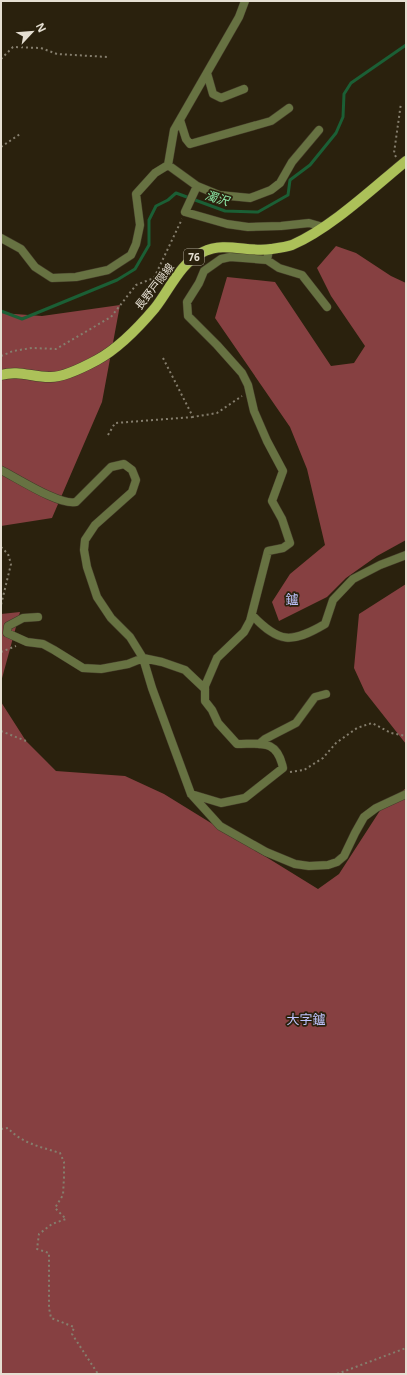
<svg xmlns="http://www.w3.org/2000/svg" width="407" height="1375" viewBox="0 0 407 1375" font-family="'Noto Sans','Noto Sans JP',sans-serif">
<style>
.forest{fill:#864041}
.lines{fill:none;stroke-linecap:round;stroke-linejoin:round}
.stream{stroke:#1b5f35;stroke-width:3}
.minor-casing{stroke:#443c29;stroke-width:9}
.primary-casing{stroke:#443c29;stroke-width:11}
.path{stroke:#857e6d;stroke-width:2;stroke-dasharray:2 3;stroke-linecap:butt}
.minor{stroke:#677242;stroke-width:8}
.primary{stroke:#acc159;stroke-width:10}
.labels{text-anchor:middle;dominant-baseline:central;stroke-width:3.5;stroke-linejoin:round;paint-order:stroke}
.shield{fill:#2a210d;stroke:#ada697;stroke-width:1}
.shield-label{font-size:10px;font-weight:bold;fill:#e5dfd2}
.street-label{font-size:11px;fill:#e5dfd2;stroke:#2a210d}
.water-label{font-size:12px;font-style:italic;fill:#8ce8a7;stroke:#2a210d}
.quarter-label{font-size:13px;fill:#bdc2fb;stroke:#2a210d}
</style>
<rect width="100%" height="100%" fill="#2a210d"/>
<!-- forest -->
<path class="forest" d="M 336,246 L 356,253 L 391,276 L 406,283 L 406,540 L 377,556 L 346,578 L 327,597 L 279,621 L 272,602 L 290,574 L 325,545 L 307,469 L 290,427 L 215,318 L 227,277 L 275,282 L 331,366 L 354,363 L 365,346 L 331,296 L 317,268 Z
M 120,305 L 102,402 L 52,518 L 1,526 L 1,313 L 42,316 Z
M 406,584 L 406,744 L 365,692 L 354,668 L 359,614 Z
M 20,612 L 1,682 L 1,614 Z
M 1,702 L 26,741 L 56,771 L 125,776 L 164,794 L 318,889 L 339,874 L 381,809 L 406,788 L 406,1374 L 1,1374 Z"/>
<g class="lines">
<!-- stream -->
<path class="stream" d="M 1,311 L 22,319 L 117,280 L 135,269 L 149,245 L 149,220 L 156,206 L 168,200 L 176,193 L 225,211 L 258,212 L 288,195 L 290,180 L 310,165 L 336,133 L 343,117 L 344,94 L 351,83 L 406,45"/>
<defs>
<path id="minor" d="M 207,73 L 213,94 L 221,98 L 244,89
M 180,120 L 186,139 L 190,144 L 271,121 L 289,108
M 168,165 L 197,186 L 185,212 L 227,224 L 248,227 L 281,226 L 309,223 L 323,227
M 197,186 L 219,195 L 250,198 L 271,190 L 280,183 L 292,162 L 319,130
M 1,238 L 21,249 L 35,267 L 52,278 L 76,277 L 108,270 L 131,255 L 136,244 L 140,225 L 136,194 L 155,173 L 168,165 L 174,130 L 239,17 L 245,1
M 267,260 L 279,268 L 302,275 L 327,307
M 1,470 C 17,478 60,506 76,502 L 111,467 L 124,464 L 132,470 L 136,480 L 132,492 L 95,525 L 85,540 L 84,550 L 87,567 L 97,597 L 111,618 L 130,637 L 143,658 L 152,688 L 191,794 L 220,826 L 266,852 L 295,864 L 309,866 L 328,865 L 337,862 L 344,856 L 355,833 L 364,817 L 376,808 L 406,794
M 252,615 C 279,643 291,644 325,624 L 333,600 L 353,579 L 380,565 L 406,555
M 38,617 L 23,618 L 8,626 L 7,633 L 27,642 L 43,644 L 54,650 L 83,668 L 101,669 L 128,664 L 143,658 L 162,662 L 185,670 L 205,689
M 259,744 L 265,739 L 296,723 L 315,697 L 326,694
M 191,794 L 221,803 L 245,798 L 283,768 C 277,739 262,744 237,744 L 218,723 L 212,710 L 205,701 L 205,686 L 217,658 L 244,632 L 250,621 L 268,551 L 283,548 L 290,543 L 282,519 L 272,501 L 283,471 L 267,441 L 254,411 L 248,385 L 242,373 L 217,345 L 188,316 L 187,302 L 199,283 L 204,271 L 221,259 L 230,257 L 267,260 L 269,250"/>
<path id="primary" d="M 1,375 C 18,370 32,377 49,377 C 63,378 84,367 97,360 C 119,348 139,327 155,308 C 170,289 180,263 203,252 C 225,241 248,253 271,249 C 278,248 286,247 292,245 C 331,228 373,188 406,161"/>
</defs>
<!-- minor casing -->
<use href="#minor" class="minor-casing"/>
<!-- primary casing -->
<use href="#primary" class="primary-casing"/>
<!-- path -->
<path class="path" d="M 1,59 L 13,47 L 41,48 L 57,54 L 108,57
M 1,147 L 20,134
M 396,157 L 394,153 L 401,103
M 1,356 L 13,351 L 32,348 L 56,349 L 111,317 L 136,285 L 154,278 L 182,219
M 163,358 L 193,417 L 217,413 L 242,396
M 108,435 L 115,423 L 193,417
M 1,547 L 8,554 L 11,564 L 1,605
M 1,652 L 16,646
M 1,731 L 26,741
M 290,772 L 304,770 L 323,758 L 336,743 L 357,728 L 372,723 L 391,733 L 406,736
M 1,1129 L 8,1128 C 21,1143 41,1147 60,1153 L 64,1162 L 64,1177 L 63,1195 L 55,1208 L 66,1219 L 52,1224 L 39,1234 L 37,1249 L 49,1253 L 49,1308 L 51,1318 L 74,1327 L 72,1334 L 98,1374
M 337,1374 L 406,1348"/>
<!-- minor -->
<use href="#minor" class="minor"/>
<!-- primary -->
<use href="#primary" class="primary"/>
</g>
<g class="labels">
<!-- shield labels -->
<rect class="shield" x="184" y="249" width="20" height="16" rx="3"/>
<g class="shield-label">
<text x="194" y="257">76</text>
</g>
<!-- street labels -->
<g class="street-label">
<text transform="translate(154 286) rotate(-52)">長野戸隠線</text>
</g>
<!-- water labels -->
<g class="water-label">
<text transform="translate(217 198) rotate(17)">濁沢</text>
</g>
<!-- quarter labels -->
<g class="quarter-label">
<text x="292" y="599">鑪</text>
<text x="306" y="1019">大字鑪</text>
</g>
</g>
<!-- border -->
<rect width="407" height="1375" fill="none" stroke="#e5dfd2" stroke-width="4"/>
<!-- north arrow -->
<g transform="translate(32 32) rotate(64)" stroke="#2a210d" stroke-width="3" paint-order="stroke">
<path d="M0-3L7 15L0 10L-7 15Z" fill="#e5dfd2"/>
<text y="-6" font-size="11" font-weight="bold" text-anchor="middle" fill="#e5dfd2">N</text>
</g>
</svg>
